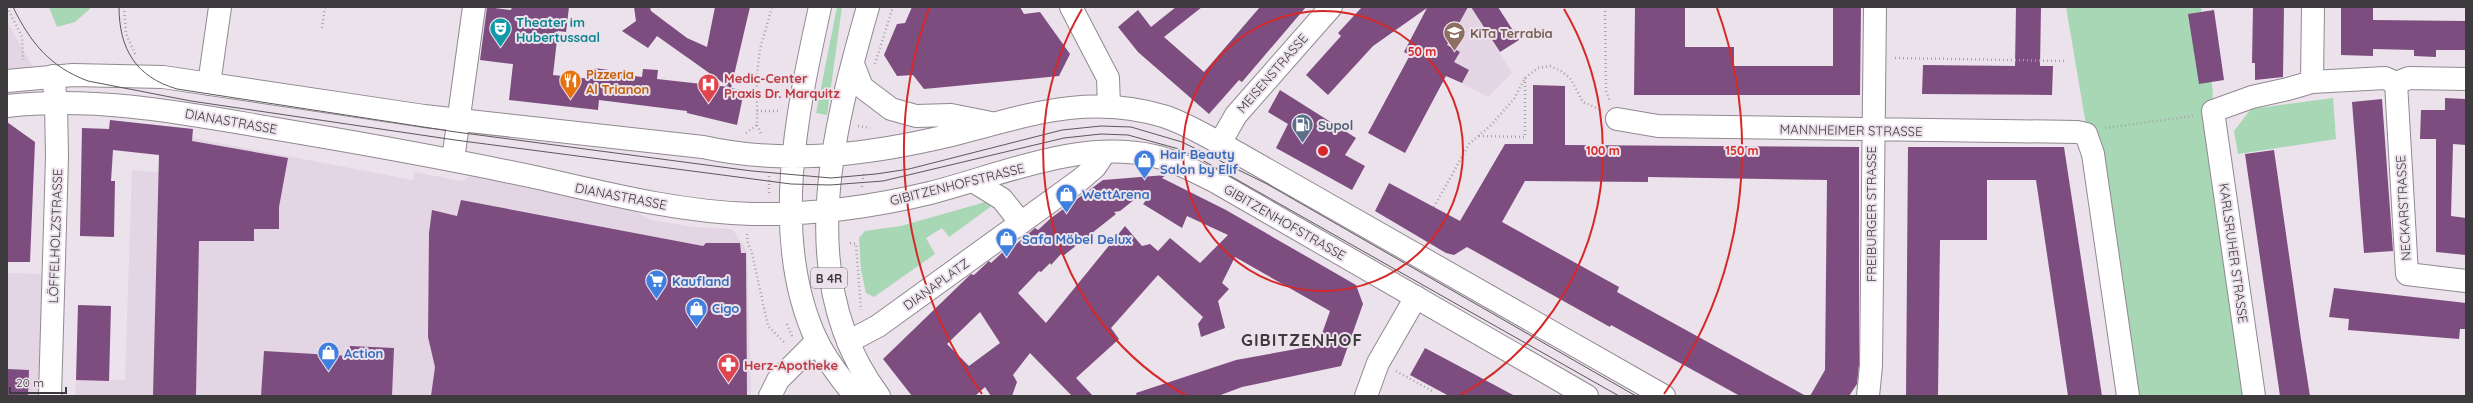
<svg xmlns="http://www.w3.org/2000/svg" width="2473" height="403" viewBox="0 0 2473 403" font-family="Quicksand,sans-serif">
<style>
.built{fill:#e4d5e4}
.green{fill:#a7d7b5}
.building{fill:#7d4d7f;fill-rule:evenodd}
.lines{fill:none;stroke-linecap:round;stroke-linejoin:round}
.minor-casing{stroke:#918991;stroke-width:24}
.major-casing{stroke:#918991;stroke-width:24}
.path{stroke:#a9a2a9;stroke-width:2.5;stroke-dasharray:1 3;stroke-linecap:butt}
.minor{stroke:#fff;stroke-width:22}
.major{stroke:#fff;stroke-width:22}
.tram{stroke:#5c585c;stroke-width:1}
.ring{fill:none;stroke:#d62828;stroke-width:2}
.labels{text-anchor:middle;dominant-baseline:central;stroke-width:4;stroke-linejoin:round;paint-order:stroke}
.shield{fill:#ebe2eb;stroke:#726d72;stroke-width:1}
.shield-label{font-size:12px;font-weight:bold;fill:#3e3b3e}
.culture-label{font-size:13px;font-weight:bold;fill:#0d838f;stroke:#ebe2eb;text-anchor:start}
.education-label{font-size:13px;font-weight:bold;fill:#785e54;stroke:#ebe2eb;text-anchor:start}
.street-label{font-size:13px;fill:#3e3b3e;stroke:#ebe2eb}
.food-label{font-size:13px;font-weight:bold;fill:#c56008;stroke:#ebe2eb;text-anchor:start}
.health-label{font-size:13px;font-weight:bold;fill:#be3a42;stroke:#ebe2eb;text-anchor:start}
.service-label{font-size:13px;font-weight:bold;fill:#4e5e75;stroke:#ebe2eb;text-anchor:start}
.shop-label{font-size:13px;font-weight:bold;fill:#366cbe;stroke:#ebe2eb;text-anchor:start}
.district-label{font-size:17px;font-weight:bold;letter-spacing:1px;fill:#3e3b3e;stroke:#ebe2eb}
.centre{fill:#d62828;stroke:#ebe2eb;stroke-width:2}
.ring-label{font-size:12px;text-anchor:middle;font-weight:bold;fill:#d62828;stroke:#ebe2eb;stroke-width:4;stroke-linejoin:round;paint-order:stroke}
</style>
<rect width="100%" height="100%" fill="#ebe2eb"/>
<!-- built -->
<path class="built" d="M 1428,7 L 1471,7 L 1512,73 L 1488,97 L 1404,52 Z
M 7,22 L 33,67 L 7,71 Z
M 192,138 L 413,180 L 414,172 L 462,181 L 472,175 L 629,209 L 652,220 L 693,227 L 732,229 L 747,250 L 751,396 L 75,396 L 76,380 L 125,380 L 132,170 L 188,175 Z
M 7,273 L 44,274 L 40,396 L 7,396 Z"/>
<!-- green -->
<path class="green" d="M 49,7 L 92,7 L 75,22 L 57,27 Z
M 837,7 L 842,7 L 827,115 L 816,113 Z
M 2066,7 L 2201,7 L 2213,92 L 2212,102 L 2248,396 L 2132,396 Z
M 2333,98 L 2336,139 L 2238,154 L 2234,131 L 2251,109 Z
M 989,201 L 993,205 L 949,237 L 942,228 L 926,238 L 935,254 L 874,297 L 866,293 L 861,270 L 859,238 L 865,231 L 901,226 Z"/>
<!-- building -->
<path class="building" d="M 487,7 L 511,10 L 512,7 L 569,7 L 566,32 L 558,31 L 553,75 L 592,79 L 594,68 L 609,70 L 609,73 L 642,77 L 643,69 L 658,70 L 657,79 L 729,87 L 657,36 L 648,48 L 622,31 L 636,21 L 634,7 L 650,7 L 651,11 L 687,38 L 707,47 L 715,7 L 750,7 L 731,88 L 744,91 L 737,125 L 687,113 L 687,111 L 599,100 L 598,110 L 509,100 L 513,64 L 480,60 Z
M 912,7 L 1020,7 L 1024,14 L 1040,12 L 1070,54 L 1059,76 L 924,89 L 913,75 L 897,76 L 884,55 L 897,24 L 905,23 Z
M 1176,7 L 1202,7 L 1164,37 L 1204,72 L 1260,7 L 1306,7 L 1242,82 L 1239,80 L 1209,114 L 1138,52 L 1118,27 L 1138,10 L 1151,27 Z
M 1362,7 L 1468,7 L 1447,45 L 1460,52 L 1454,62 L 1469,70 L 1462,83 L 1446,76 L 1405,153 L 1368,133 L 1410,55 L 1404,52 L 1427,8 L 1373,46 L 1328,95 L 1306,75 L 1341,36 L 1338,33 Z
M 1471,7 L 1498,7 L 1519,40 L 1500,52 Z
M 1635,7 L 1685,7 L 1685,47 L 1734,47 L 1734,66 L 1833,66 L 1833,7 L 1861,7 L 1860,95 L 1634,95 Z
M 2016,7 L 2041,7 L 2040,66 L 2053,66 L 2052,95 L 1922,94 L 1923,65 L 2015,66 Z
M 2253,7 L 2284,7 L 2283,77 L 2255,80 L 2255,63 L 2252,63 Z
M 2341,7 L 2373,7 L 2373,20 L 2466,21 L 2466,50 L 2436,50 L 2436,57 L 2414,56 L 2414,50 L 2373,49 L 2373,56 L 2341,55 Z
M 2214,10 L 2224,80 L 2199,84 L 2188,14 Z
M 1533,85 L 1565,86 L 1565,145 L 1859,147 L 1859,365 L 1857,384 L 1849,396 L 1810,396 L 1825,370 L 1827,180 L 1648,177 L 1648,182 L 1525,181 L 1502,222 L 1619,287 L 1617,292 L 1635,302 L 1806,396 L 1740,396 L 1611,325 L 1610,327 L 1467,247 L 1454,255 L 1446,253 L 1375,211 L 1389,183 L 1460,221 L 1505,144 L 1533,144 Z
M 1280,90 L 1356,138 L 1345,155 L 1365,166 L 1352,190 L 1276,148 L 1288,124 L 1268,112 Z
M 2445,98 L 2466,99 L 2466,145 L 2453,144 L 2451,216 L 2466,218 L 2466,255 L 2436,252 L 2436,139 L 2420,139 L 2421,110 L 2445,110 Z
M 2382,99 L 2393,251 L 2364,253 L 2352,102 Z
M 110,120 L 193,129 L 192,141 L 288,158 L 279,207 L 279,229 L 254,229 L 254,241 L 199,241 L 196,396 L 153,396 L 159,155 L 113,150 L 111,181 L 115,181 L 114,237 L 80,236 L 82,128 L 109,129 Z
M 7,122 L 35,142 L 30,262 L 7,262 Z
M 1908,147 L 2064,147 L 2102,396 L 2068,396 L 2036,180 L 1987,180 L 1987,240 L 1940,240 L 1938,396 L 1906,396 Z
M 2274,150 L 2301,339 L 2310,396 L 2280,396 L 2245,154 Z
M 1166,175 L 1162,178 L 1226,210 L 1356,285 L 1363,304 L 1341,366 L 1242,387 L 1218,396 L 1137,396 L 1136,393 L 1236,360 L 1318,345 L 1330,311 L 1235,257 L 1222,283 L 1229,289 L 1218,301 L 1225,328 L 1201,337 L 1198,324 L 1203,317 L 1158,275 L 1111,328 L 1119,339 L 1076,378 L 1093,396 L 1072,396 L 1030,353 L 1013,375 L 1017,382 L 1012,396 L 991,396 L 985,387 L 975,396 L 912,396 L 883,359 L 971,274 L 974,275 L 989,261 L 991,263 L 1005,250 L 1007,252 L 1035,228 L 1038,230 L 1051,218 L 1103,180 ZM 1144,192 L 1149,197 L 1143,204 L 1182,228 L 1187,216 L 1228,235 L 1200,263 L 1170,238 L 1158,251 L 1150,244 L 1142,246 L 1125,226 L 1046,323 L 1018,293 L 1039,271 L 1041,272 L 1050,263 L 1051,265 L 1061,254 L 1063,256 L 1116,214 L 1114,212 L 1120,211 ZM 980,312 L 1000,343 L 969,366 L 947,344 Z
M 461,200 L 703,246 L 706,243 L 740,243 L 741,253 L 746,253 L 747,396 L 431,396 L 435,367 L 428,337 L 429,233 L 432,210 L 457,216 Z
M 2334,288 L 2466,303 L 2466,329 L 2460,329 L 2459,339 L 2348,330 L 2349,319 L 2329,317 Z
M 78,305 L 111,306 L 109,381 L 76,380 Z
M 350,346 L 394,348 L 392,396 L 261,396 L 264,351 L 349,356 Z
M 1425,348 L 1472,373 L 1515,396 L 1449,396 L 1410,375 Z
M 7,369 L 29,370 L 28,396 L 7,396 Z"/>
<g class="lines">
<defs>
<path id="minor" d="M 1071,7 L 1108,78 L 1109,107
M 2312,82 L 2313,7
M 2396,83 L 2407,274 L 2466,281
M 209,84 L 220,7
M 1617,119 L 1658,126 L 2077,132 L 2086,134 L 2093,154 L 2128,396
M 1220,143 L 1236,115 L 1331,7
M 453,160 L 474,7
M 973,181 L 1002,199 L 1021,223
M 848,342 L 878,326 L 1080,180 L 1095,167 L 1105,152
M 50,396 L 57,157 L 56,102 L 53,76
M 770,396 L 778,380 L 817,341
M 1366,396 L 1378,363 L 1416,297
M 1868,396 L 1871,366 L 1875,7
M 2254,396 L 2213,111 L 2252,97 L 2288,89 L 2312,82 L 2385,78 L 2396,83 L 2409,78 L 2466,79"/>
<path id="major" d="M 820,7 C 797,111 769,240 817,341 C 827,361 841,379 855,396
M 868,7 C 832,133 793,282 879,396
M 853,64 L 862,87 L 891,109 L 916,116 L 951,115 L 991,123
M 7,81 L 73,75 L 163,77 L 424,116 L 703,147 C 780,164 858,156 934,139 C 1015,121 1078,91 1163,116 C 1183,122 1202,134 1220,143 L 1664,396
M 7,106 C 97,96 183,113 271,128 C 361,143 450,159 539,178 C 609,194 680,212 752,214 C 812,215 872,207 930,193 C 1001,175 1079,139 1154,156 C 1176,161 1196,172 1216,182 L 1587,396"/>
</defs>
<!-- minor casing -->
<use href="#minor" class="minor-casing"/>
<!-- major casing -->
<use href="#major" class="major-casing"/>
<!-- path -->
<path class="path" d="M 7,7 L 22,37 L 23,60
M 124,7 L 126,34 L 136,56
M 1605,7 L 1606,91 L 1610,102
M 322,28 L 325,7
M 1895,58 L 2064,61
M 875,64 L 893,7
M 757,111 L 780,111
M 757,125 L 762,136
M 858,126 L 870,128
M 2105,128 L 2193,116
M 746,133 L 757,125 L 757,74 L 760,49 L 772,7
M 1479,136 L 1525,137 L 1525,78
M 769,176 L 769,195
M 862,187 L 864,172
M 1434,207 L 1469,144 L 1490,126 L 1514,99 L 1525,78 L 1538,68 L 1550,66 L 1561,71 L 1570,78 L 1583,102 L 1601,110
M 747,234 L 748,244 L 752,253 L 768,326 L 786,344
M 850,243 L 856,244 L 861,310
M 787,324 L 792,336
M 1396,371 L 1432,391"/>
<!-- minor -->
<use href="#minor" class="minor"/>
<!-- major -->
<use href="#major" class="major"/>
<!-- tram -->
<path class="tram" d="M 13,7 C 30,42 50,67 88,81 L 191,101 L 455,140 L 791,184 L 830,185 L 883,181 L 1064,138 L 1101,134 L 1128,135 L 1179,149 L 1202,160 L 1619,396
M 119,7 C 119,49 136,77 177,89 L 456,132 L 752,171 L 831,178 L 876,174 L 909,169 L 1062,130 L 1101,126 L 1131,127 L 1182,142 L 1267,184 L 1636,396"/>
</g>
<!-- distance rings -->
<g class="ring">
<circle cx="1323" cy="151" r="140"/>
<path d="M1187 396A280 280 0 0 1 1082 9M1564 9A280 280 0 0 1 1459 396"/>
<path d="M982 394A419 419 0 0 1 929 8M1717 8A419 419 0 0 1 1664 394"/>
</g>
<!-- icons -->
<defs>
<symbol id="theatre-pin" viewBox="-11 -11 22 30"><path d="M0 17L-7.5 6A9.5 9.5 0 1 1 7.5 6Z" fill="#0f9aa8" stroke="#ebe2eb"/><path d="M-5-5.5Q0-4 5-5.5V0Q5 5 0 6Q-5 5-5 0ZM-3.3-2.5H-1v1.5H-3.3ZM1-2.5H3.3v1.5H1ZM-2.8 1Q0 5.5 2.8 1Z" fill="#fff"/></symbol>
<symbol id="school-pin" viewBox="-11 -11 22 30"><path d="M0 17L-7.5 6A9.5 9.5 0 1 1 7.5 6Z" fill="#8d6e63" stroke="#ebe2eb"/><path d="M0-5L7-2L0 1L-7-2ZM-4 1L0 2.5L4 1V4Q0 6-4 4Z" fill="#fff"/></symbol>
<symbol id="restaurant-pin" viewBox="-11 -11 22 30"><path d="M0 17L-7.5 6A9.5 9.5 0 1 1 7.5 6Z" fill="#e8710a" stroke="#ebe2eb"/><path d="M-5-6h1v4h1v-4h1v4h1v-4h1v5L-1.5 .5V6h-2V.5L-5-1ZM5-6V6H3V1.5H1.5Q1.5-4 5-6Z" fill="#fff"/></symbol>
<symbol id="hospital-pin" viewBox="-11 -11 22 30"><path d="M0 17L-7.5 6A9.5 9.5 0 1 1 7.5 6Z" fill="#e0444e" stroke="#ebe2eb"/><path d="M-5-5h3v3.5h4V-5h3V5h-3V1.5h-4V5h-3Z" fill="#fff"/></symbol>
<symbol id="fuel-pin" viewBox="-11 -11 22 30"><path d="M0 17L-7.5 6A9.5 9.5 0 1 1 7.5 6Z" fill="#5c6f8a" stroke="#ebe2eb"/><path d="M-5.5-6h7V0h2V4h1.3V-2.5L3-4.5l.8-.8L6-3V5H2.5V1h-1V6h-7ZM-4.2-4.7v3.2H.2V-4.7Z" fill="#fff"/></symbol>
<symbol id="shop-pin" viewBox="-11 -11 22 30"><path d="M0 17L-7.5 6A9.5 9.5 0 1 1 7.5 6Z" fill="#3f7fe0" stroke="#ebe2eb"/><path d="M-5-2.5h2.3a2.7 3.5 0 0 1 5.4 0H5L5.5 6h-11ZM-1.5-2.5h3a1.5 2.3 0 0 0-3 0Z" fill="#fff"/></symbol>
<symbol id="supermarket-pin" viewBox="-11 -11 22 30"><path d="M0 17L-7.5 6A9.5 9.5 0 1 1 7.5 6Z" fill="#3f7fe0" stroke="#ebe2eb"/><path d="M-6-5.5h2.5l.6 2H6L4.5 2H-2.5L-4.4-4H-6ZM-1.5 3.2a1.3 1.3 0 1 0 .1 0ZM3 3.2a1.3 1.3 0 1 0 .1 0Z" fill="#fff"/></symbol>
<symbol id="pharmacy-pin" viewBox="-11 -11 22 30"><path d="M0 17L-7.5 6A9.5 9.5 0 1 1 7.5 6Z" fill="#e0444e" stroke="#ebe2eb"/><path d="M-2-6h4v4h4v4h-4v4h-4v-4h-4v-4h4Z" fill="#fff"/></symbol>
</defs>
<g fill-rule="evenodd">
<use href="#theatre-pin" x="488" y="16" width="25" height="34"/>
<use href="#school-pin" x="1442" y="20" width="25" height="34"/>
<use href="#restaurant-pin" x="558" y="68" width="25" height="34"/>
<use href="#hospital-pin" x="696" y="72" width="25" height="34"/>
<use href="#fuel-pin" x="1290" y="112" width="25" height="34"/>
<use href="#shop-pin" x="1132" y="148" width="25" height="34"/>
<use href="#shop-pin" x="1054" y="182" width="25" height="34"/>
<use href="#shop-pin" x="994" y="226" width="25" height="34"/>
<use href="#supermarket-pin" x="644" y="268" width="25" height="34"/>
<use href="#shop-pin" x="684" y="296" width="25" height="34"/>
<use href="#shop-pin" x="316" y="340" width="25" height="34"/>
<use href="#pharmacy-pin" x="716" y="352" width="25" height="34"/>
</g>
<g class="labels">
<!-- shield labels -->
<rect class="shield" x="811" y="268" width="36" height="20" rx="3"/>
<g class="shield-label">
<text x="829" y="278">B 4R</text>
</g>
<!-- culture labels -->
<g class="culture-label">
<text x="516" y="22">Theater im<tspan x="516" dy="15">Hubertussaal</tspan></text>
</g>
<!-- education labels -->
<g class="education-label">
<text x="1470" y="33">KiTa Terrabia</text>
</g>
<!-- street labels -->
<g class="street-label">
<text transform="translate(1272 73) rotate(-49)">MEISENSTRASSE</text>
<text transform="translate(231 121) rotate(10)">DIANASTRASSE</text>
<text transform="translate(1851 130) rotate(1)">MANNHEIMER STRASSE</text>
<text transform="translate(957 184) rotate(-14)">GIBITZENHOFSTRASSE</text>
<text transform="translate(621 196) rotate(11)">DIANASTRASSE</text>
<text transform="translate(2403 208) rotate(-93)">NECKARSTRASSE</text>
<text transform="translate(1871 214) rotate(-90)">FREIBURGER STRASSE</text>
<text transform="translate(1285 222) rotate(30)">GIBITZENHOFSTRASSE</text>
<text transform="translate(55 236) rotate(-88)">LÖFFELHOLZSTRASSE</text>
<text transform="translate(2234 253) rotate(82)">KARLSRUHER STRASSE</text>
<text transform="translate(936 284) rotate(-36)">DIANAPLATZ</text>
</g>
<!-- food labels -->
<g class="food-label">
<text x="586" y="74">Pizzeria<tspan x="586" dy="15">Al Trianon</tspan></text>
</g>
<!-- health labels -->
<g class="health-label">
<text x="724" y="78">Medic-Center<tspan x="724" dy="15">Praxis Dr. Marquitz</tspan></text>
<text x="744" y="365">Herz-Apotheke</text>
</g>
<!-- service labels -->
<g class="service-label">
<text x="1318" y="125">Supol</text>
</g>
<!-- shop labels -->
<g class="shop-label">
<text x="1160" y="154">Hair Beauty<tspan x="1160" dy="15">Salon by Elif</tspan></text>
<text x="1082" y="194">WettArena</text>
<text x="1022" y="239">Safa Möbel Delux</text>
<text x="672" y="281">Kaufland</text>
<text x="712" y="308">Cigo</text>
<text x="344" y="353">Action</text>
</g>
<!-- district labels -->
<g class="district-label">
<text x="1302" y="339">GIBITZENHOF</text>
</g>
</g>
<circle cx="1323" cy="151" r="6" class="centre"/>
<g class="ring-label">
<text x="1422" y="56">50 m</text>
<text x="1603" y="155">100 m</text>
<text x="1742" y="155">150 m</text>
</g>
<!-- border -->
<rect width="2473" height="403" fill="none" stroke="#3e3b3e" stroke-width="16"/>
<!-- scale -->
<path d="M10 387v6h56v-6" fill="none" stroke="#3e3b3e" stroke-width="2"/>
<text x="16" y="387" font-size="12" fill="#3e3b3e" stroke="#ebe2eb" stroke-width="3" paint-order="stroke">20 m</text>
</svg>
